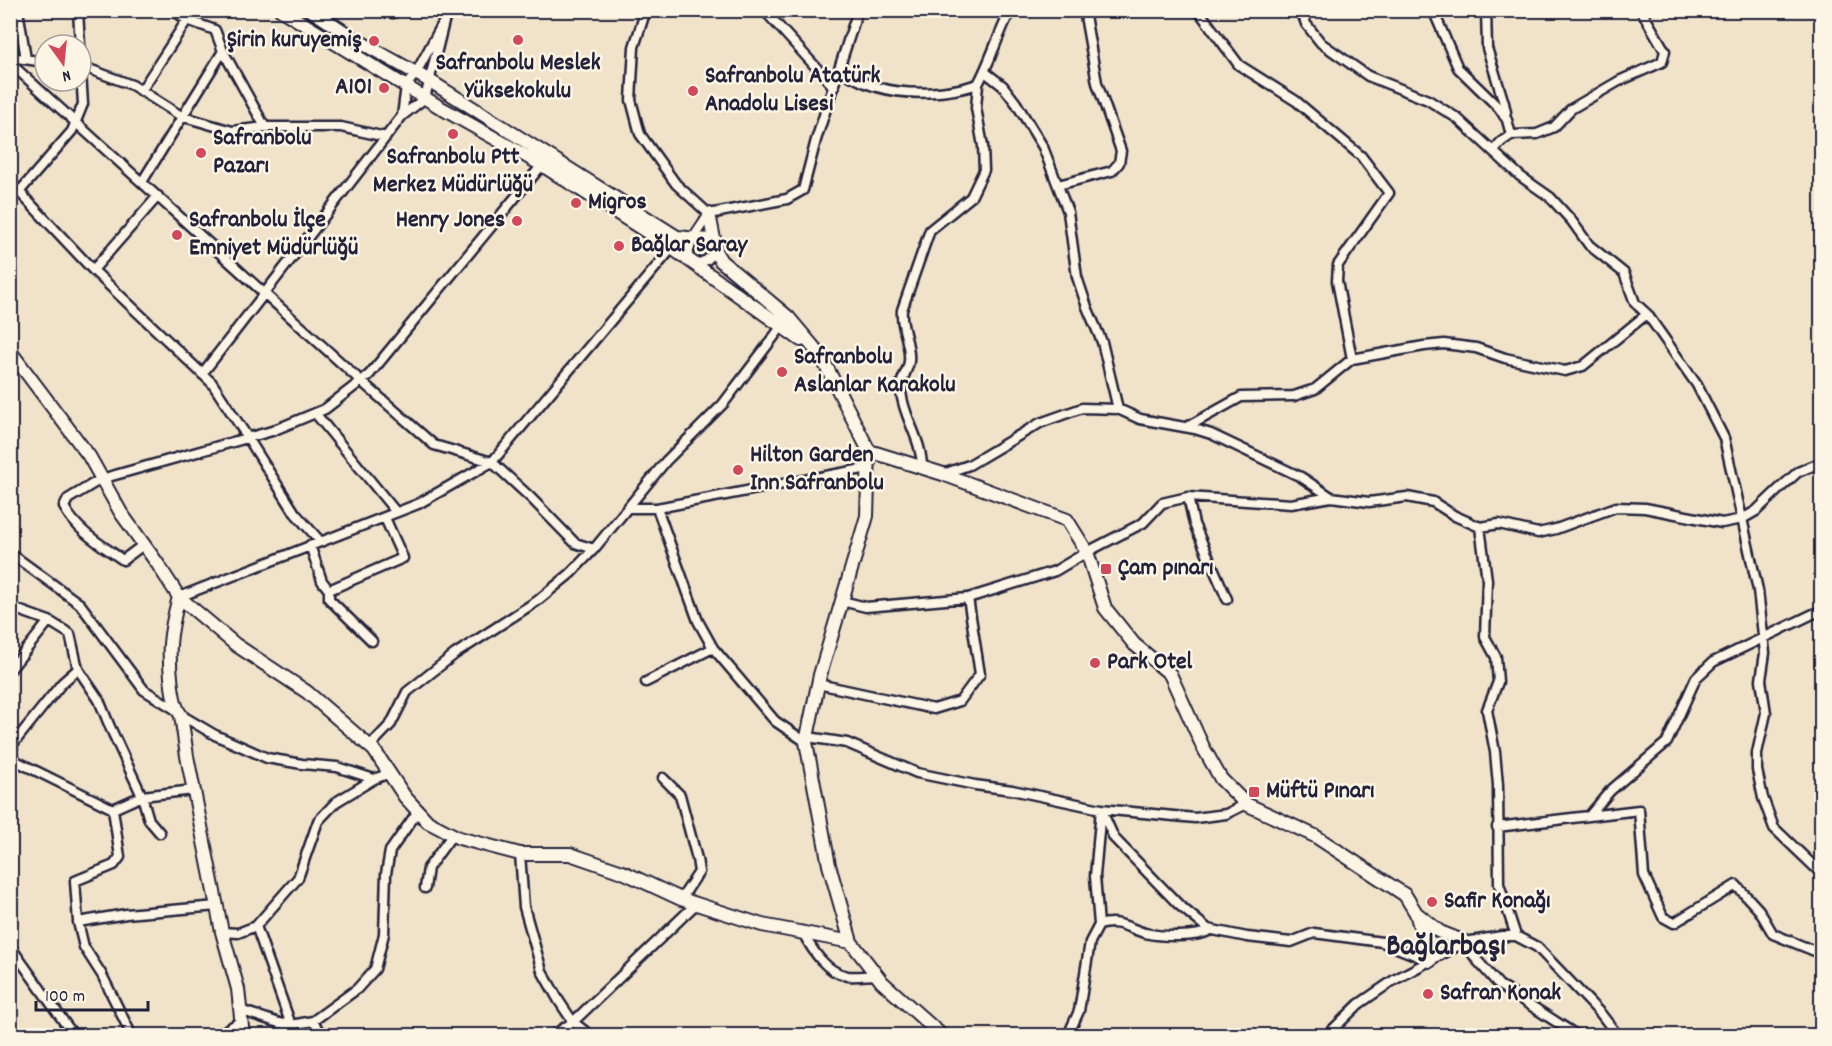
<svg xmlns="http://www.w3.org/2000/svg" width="1832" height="1046" viewBox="0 0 1832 1046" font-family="Dekko,sans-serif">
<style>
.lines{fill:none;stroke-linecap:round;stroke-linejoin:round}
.street-casing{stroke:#22223b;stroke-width:13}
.secondary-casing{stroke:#22223b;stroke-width:16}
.street{stroke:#fcf5e5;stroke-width:8}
.secondary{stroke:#fcf5e5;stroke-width:12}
.poi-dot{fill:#d1495b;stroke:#fcf5e5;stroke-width:2}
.labels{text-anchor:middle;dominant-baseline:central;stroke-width:5;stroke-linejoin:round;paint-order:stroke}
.poi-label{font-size:24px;font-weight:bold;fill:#22223b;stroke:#fcf5e5;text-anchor:start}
.district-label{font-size:30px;font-weight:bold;fill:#22223b;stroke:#fcf5e5}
</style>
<rect width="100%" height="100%" fill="#f1e3ca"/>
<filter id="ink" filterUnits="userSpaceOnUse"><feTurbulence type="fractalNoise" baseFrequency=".0167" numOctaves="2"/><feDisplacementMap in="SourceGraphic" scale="12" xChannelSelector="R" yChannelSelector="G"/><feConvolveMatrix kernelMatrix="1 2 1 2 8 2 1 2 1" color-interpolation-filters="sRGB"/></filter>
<g filter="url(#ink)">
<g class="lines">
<defs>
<path id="street" d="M 18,10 L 26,59
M 78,10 L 80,45
M 173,10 L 187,20 L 215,30 L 223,51 L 265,127
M 389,10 L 393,13
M 646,10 L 634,47 L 631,100 L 640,134 L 676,184 L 709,214
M 764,10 L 834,87
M 1198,10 L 1239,65 L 1296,101 L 1361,156 L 1389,193 L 1338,265 L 1337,281 L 1352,359
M 1301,10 L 1306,24 L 1321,43 L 1368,76 L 1428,100 L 1457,118 L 1520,176 L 1550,197 L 1571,220 L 1589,245 L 1624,273 L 1635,303 L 1647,314 L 1697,385 L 1724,438 L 1758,590 L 1765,653 L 1761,680 L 1766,713 L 1757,753 L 1757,770 L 1763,798 L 1774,828 L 1822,874
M 1433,10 L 1458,68 L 1499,108 L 1507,120 L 1511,135
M 1486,10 L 1487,48 L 1504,103 L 1506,112 L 1504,116
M 10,57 L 45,62
M 10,63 L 361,381 L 434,445 L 492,462 L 531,498 L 575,543 L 594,549
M 81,66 L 132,85 L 181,116 L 232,131 L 265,127 L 341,127 L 386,137
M 839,70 C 851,76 864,84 877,87 C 907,96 949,94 978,84 C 991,60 998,34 1011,10
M 985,72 L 1003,86 L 1016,103 L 1043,147 L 1068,212 L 1077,277 L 1087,307 L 1102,342 L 1118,409
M 141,91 L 187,20
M 402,116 L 406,86 L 416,73 L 450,10
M 1493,151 L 1501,142 L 1511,135 L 1537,134 L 1554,127 L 1571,109 L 1619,81 L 1662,62 L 1665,51 L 1641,10
M 10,182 L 93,270 L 212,383 L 248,438 L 295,513 L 320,541
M 142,182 L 223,51
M 1058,185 L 1112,171 L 1119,163 L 1121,151 L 1097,83 L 1084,10
M 10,197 L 20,191 L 72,131 L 83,104 L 81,72
M 687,257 L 693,238 L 709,214 L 787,199 L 803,190 L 816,140 L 858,10
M 696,264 L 707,260 L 716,250
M 93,270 L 158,196
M 202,374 L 402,116 L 425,98 L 444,22
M 315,413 L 396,512
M 1187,427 L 1241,397 L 1294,396 L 1315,389 L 1352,359 L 1424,346 L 1444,344 L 1476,348 L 1505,358 L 1565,371 L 1583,366 L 1647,314
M 922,468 C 922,439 904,419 901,392 C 899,380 908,372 909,361 C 911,344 900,327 902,310 L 930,230 L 971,197 L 984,170 L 983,146 L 976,108 L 978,84
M 943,474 L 969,465 L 1040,423 L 1082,408 L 1118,409 L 1140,419 L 1195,429 L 1211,434 L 1301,477 L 1331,497 L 1369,502 L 1407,497 L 1433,502 L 1455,516 L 1480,527 L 1499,524 L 1538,533 L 1556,529 L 1616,507 L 1645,508 L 1722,523 L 1742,519 L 1756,511 L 1779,489 L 1798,472 L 1822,462
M 1188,497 L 1194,524 L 1227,599
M 629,508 L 657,508 L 868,468
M 657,508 L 698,621 L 713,648 L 775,721 L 806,742
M 1480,527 L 1487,580 L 1485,637 L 1496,657 L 1498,682 L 1487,710 L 1495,752 L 1498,785 L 1499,884 L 1516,936
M 143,545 L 123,560 C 100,544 77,531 64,507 L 68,499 L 101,479 L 272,431 L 325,409 L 369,375 L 542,165
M 310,545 L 322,581 L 329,590 L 329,599 L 372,641
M 10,553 L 80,604 L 144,690 L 178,711
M 329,590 L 403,558 L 385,518
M 179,597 L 418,504 L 492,462 L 672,248
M 842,601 L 866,607 L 968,598 L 1055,571 L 1087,552 L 1143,523 L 1162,503 L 1188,497 L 1291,504 L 1331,497
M 10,607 L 49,621 L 70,634 L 78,669 L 99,700 L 110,727 L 142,796 L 149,820 L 160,833
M 78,669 L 62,683 L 13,744 L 12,755 L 16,761 L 113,809
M 10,670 L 49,621
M 646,682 L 713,648
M 818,684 L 934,709 L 960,701 L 980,674 L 968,598
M 181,715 L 215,735 L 267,758 L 302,764 L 337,767 L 374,779
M 808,737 L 847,743 L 917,773 L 975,785 L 1012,790 L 1101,809 L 1195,818 L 1226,814 L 1246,804
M 370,746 L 391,724 L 407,692 L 455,654 L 537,601 L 570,574 L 594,549 L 666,461 L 723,404 L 785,322
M 663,778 L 680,795 L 697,859 L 699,872 L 681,899
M 113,809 L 120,857 L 114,865 L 75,881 L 78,922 L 84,947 L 102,975 L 132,1036
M 113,809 L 142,796 L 194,790
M 1101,809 L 1114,838 L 1179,905 L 1208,929 L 1247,937 L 1291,942 L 1314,933 L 1382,942 L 1430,961
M 1590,815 L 1610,791 L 1667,742 L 1696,678 L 1713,662 L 1815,613 L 1822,614
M 1497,827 L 1639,810 L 1644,875 L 1663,917 L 1674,923 L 1736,885 L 1759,910 L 1773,934 L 1822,954
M 520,854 L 524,907 L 542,971 L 559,1001 L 573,1022 L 591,1036
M 425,888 L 428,868 L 453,834
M 78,922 L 126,914 L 217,906
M 1099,925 C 1119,919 1127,928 1145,933 C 1162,937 1196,938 1211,930
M 256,926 L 291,1025
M 802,931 C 812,950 826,973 848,976 C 858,977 868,975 877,975
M 222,932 L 238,933 L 256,926 L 298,878 L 318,821 L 336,802 L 374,779 L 390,773
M 1465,942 L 1476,959 L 1499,985 L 1578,1036
M 10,946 L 74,1036
M 240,1010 L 279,1023 L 291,1025 L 313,1021 L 357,989 L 375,969 L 384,934 L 386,874 L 390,851 L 418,811
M 313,1021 L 322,1036
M 217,1036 L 241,1021
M 552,1036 L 573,1022 L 696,904
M 1065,1036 L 1069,1033 L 1079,1011 L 1090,942 L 1099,925 L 1095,876 L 1101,809
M 1326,1036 L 1359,1004 L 1394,980 L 1465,942 L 1502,936 L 1516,936 L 1537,947 L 1601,1014 L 1618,1036"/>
<path id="secondary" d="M 281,10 L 443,109 L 542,165 L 672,248 L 801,340
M 311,10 L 355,39 L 430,81 L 677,237 L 708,240 L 721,261 L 788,317 L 821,356 L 869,451 L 867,516 L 820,675 L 806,742 L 829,865 L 851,942 L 882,982 L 939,1033 L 940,1036
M 709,214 L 716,249
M 10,351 L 89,456 L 121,513 L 157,563 L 179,597 L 236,645 L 307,692 L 374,750 L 405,797 L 428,822 L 459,838 L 520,854 L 570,854 L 625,873 L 681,899 L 762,925 L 851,942
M 869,451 L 943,474 L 1067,520 L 1087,552 L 1105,608 L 1134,644 L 1170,674 L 1203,747 L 1221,779 L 1246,804 L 1315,836 L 1405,895 L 1416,913 L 1430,961
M 179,597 C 175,612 171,629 170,644 C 169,660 171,704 181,715 L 187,756 L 222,932 L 238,989 L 243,1036
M 1416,913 L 1440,932 L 1465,942"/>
</defs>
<!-- street casing -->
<use href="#street" class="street-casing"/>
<!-- secondary casing -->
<use href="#secondary" class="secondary-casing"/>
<!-- street -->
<use href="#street" class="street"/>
<!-- secondary -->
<use href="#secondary" class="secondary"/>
</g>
</g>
<!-- markers -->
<g class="poi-dot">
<circle cx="518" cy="40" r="6"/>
<circle cx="374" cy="41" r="6"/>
<circle cx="384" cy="88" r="6"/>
<circle cx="693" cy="91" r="6"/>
<circle cx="453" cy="134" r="6"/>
<circle cx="201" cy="153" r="6"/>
<circle cx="576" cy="203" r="6"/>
<circle cx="517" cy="221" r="6"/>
<circle cx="177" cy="235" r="6"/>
<circle cx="619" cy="246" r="6"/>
<circle cx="782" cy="372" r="6"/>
<circle cx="738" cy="470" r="6"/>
<rect x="1100" y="563" width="12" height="12" rx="3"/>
<circle cx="1095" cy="663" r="6"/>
<rect x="1248" y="786" width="12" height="12" rx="3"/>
<circle cx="1432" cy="902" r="6"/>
<circle cx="1428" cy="994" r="6"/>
</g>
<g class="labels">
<!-- poi labels -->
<g class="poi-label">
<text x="362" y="41" text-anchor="end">Şirin kuruyemiş</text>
<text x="518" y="64" text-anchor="middle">Safranbolu Meslek<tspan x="518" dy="28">Yüksekokulu</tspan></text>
<text x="705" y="77">Safranbolu Atatürk<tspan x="705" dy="28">Anadolu Lisesi</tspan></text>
<text x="372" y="88" text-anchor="end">A101</text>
<text x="213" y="139">Safranbolu<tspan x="213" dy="28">Pazarı</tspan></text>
<text x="453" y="158" text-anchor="middle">Safranbolu Ptt<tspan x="453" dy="28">Merkez Müdürlüğü</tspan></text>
<text x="588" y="203">Migros</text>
<text x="189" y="221">Safranbolu İlçe<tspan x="189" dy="28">Emniyet Müdürlüğü</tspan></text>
<text x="505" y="221" text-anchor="end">Henry Jones</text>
<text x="631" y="246">Bağlar Saray</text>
<text x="794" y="358">Safranbolu<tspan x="794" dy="28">Aslanlar Karakolu</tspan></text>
<text x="750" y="456">Hilton Garden<tspan x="750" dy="28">Inn Safranbolu</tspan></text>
<text x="1118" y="569">Çam pınarı</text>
<text x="1107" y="663">Park Otel</text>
<text x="1266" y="792">Müftü Pınarı</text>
<text x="1444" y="902">Safir Konağı</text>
<text x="1440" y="994">Safran Konak</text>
</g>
<!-- district labels -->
<g class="district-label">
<text x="1446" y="948">Bağlarbaşı</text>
</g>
</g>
<!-- margin -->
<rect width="1832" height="1046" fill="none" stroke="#fcf5e5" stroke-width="36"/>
<rect x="18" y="18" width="1796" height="1010" fill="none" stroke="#22223b" stroke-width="2" filter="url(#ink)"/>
<!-- north arrow -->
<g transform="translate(63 63) rotate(165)"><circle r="28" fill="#fcf5e5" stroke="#a5a1a1" stroke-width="1.5"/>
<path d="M0-4.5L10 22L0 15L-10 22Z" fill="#d1495b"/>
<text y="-9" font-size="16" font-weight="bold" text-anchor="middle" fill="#22223b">N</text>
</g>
<!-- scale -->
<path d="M36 1001v9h112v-9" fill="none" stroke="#22223b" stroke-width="3"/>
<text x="45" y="1001" font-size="18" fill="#22223b" stroke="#fcf5e5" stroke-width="4.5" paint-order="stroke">100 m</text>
</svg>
